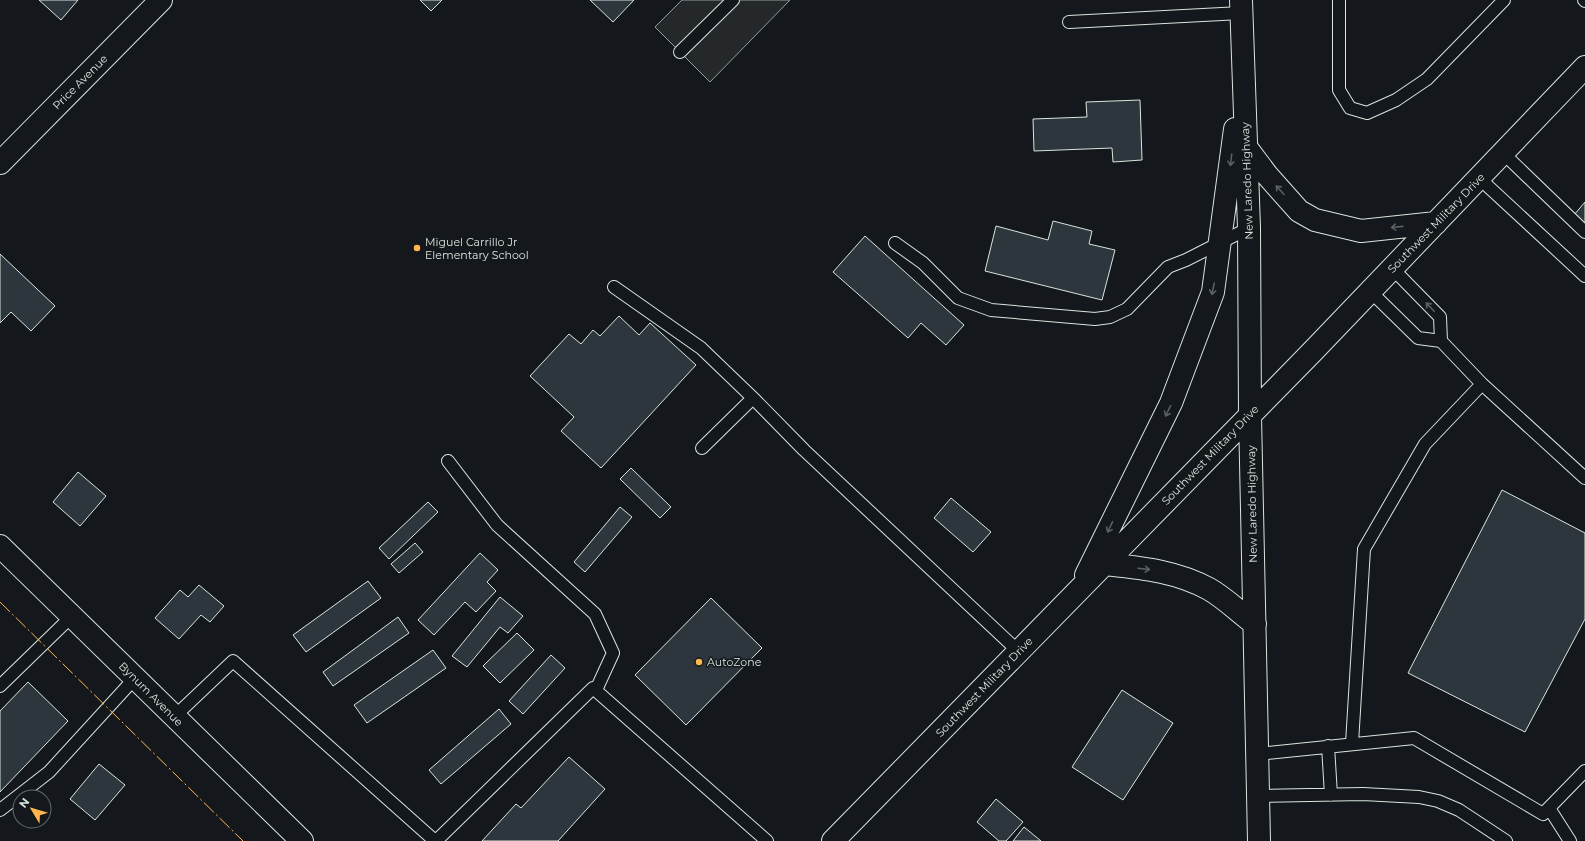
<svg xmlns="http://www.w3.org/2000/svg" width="1585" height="841" viewBox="0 0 1585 841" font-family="Montserrat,sans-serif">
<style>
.parking{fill:#24282b;stroke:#939e99}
.building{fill:#2c363c;stroke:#d8e6dc}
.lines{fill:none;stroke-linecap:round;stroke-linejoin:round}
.service-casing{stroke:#d8e6dc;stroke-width:14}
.minor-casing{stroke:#d8e6dc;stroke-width:24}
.secondary-casing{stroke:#d8e6dc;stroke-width:24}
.primary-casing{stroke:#d8e6dc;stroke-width:24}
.service{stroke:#14181c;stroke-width:12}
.minor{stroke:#14181c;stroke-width:22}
.secondary{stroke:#14181c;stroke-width:22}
.primary{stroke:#14181c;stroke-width:22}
.power{stroke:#ffb74d;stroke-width:1;stroke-dasharray:14 3 2 3;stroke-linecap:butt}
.oneway{stroke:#59605f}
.poi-dot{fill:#ffb74d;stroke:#14181c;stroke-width:1.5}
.labels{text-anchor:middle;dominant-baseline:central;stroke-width:3;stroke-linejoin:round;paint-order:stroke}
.street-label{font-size:11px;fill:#d8e6dc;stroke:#14181c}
.poi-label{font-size:11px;fill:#d8e6dc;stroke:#14181c;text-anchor:start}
</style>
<rect width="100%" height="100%" fill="#14181c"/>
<!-- parking -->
<path class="parking" d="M 682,0 L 790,0 L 710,82 L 655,27 Z"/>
<!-- building -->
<path class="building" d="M 39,0 L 78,0 L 61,20 Z
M 420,0 L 442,0 L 431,11 Z
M 590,0 L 634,0 L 613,22 Z
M 1140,100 L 1142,160 L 1113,162 L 1112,148 L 1034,151 L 1033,119 L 1087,117 L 1086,102 Z
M 1585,202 L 1585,225 L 1574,215 Z
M 1053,221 L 1092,231 L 1089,244 L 1115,250 L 1102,300 L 985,271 L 996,226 L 1048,240 Z
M 865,236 L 964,325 L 946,345 L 921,323 L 908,338 L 833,272 Z
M 0,254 L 55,306 L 31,331 L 11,312 L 0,323 Z
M 619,316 L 639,335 L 650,323 L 696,365 L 601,468 L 561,431 L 574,417 L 530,376 L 569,334 L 581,344 L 593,330 L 600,336 Z
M 631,468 L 671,507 L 660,518 L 620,479 Z
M 78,472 L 106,496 L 80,526 L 53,502 Z
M 1502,490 L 1585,533 L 1585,619 L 1525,732 L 1408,673 Z
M 951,498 L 991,532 L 973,552 L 934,518 Z
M 428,502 L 438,512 L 389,559 L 379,548 Z
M 620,507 L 632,517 L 585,572 L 574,562 Z
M 415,543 L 423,552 L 399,573 L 391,564 Z
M 480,553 L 498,570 L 487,582 L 496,591 L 476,612 L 465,602 L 434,635 L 418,620 Z
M 368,581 L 381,598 L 306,652 L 293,635 Z
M 199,585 L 224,606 L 210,622 L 201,615 L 179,639 L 155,618 L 180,590 L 188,597 Z
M 500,597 L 523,616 L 508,633 L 500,627 L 467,667 L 452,656 Z
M 711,598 L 762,648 L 686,725 L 635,675 Z
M 398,617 L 409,633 L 333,686 L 323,672 Z
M 517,633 L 534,650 L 500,683 L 483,666 Z
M 433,650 L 446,668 L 367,723 L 354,705 Z
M 551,655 L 565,668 L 523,714 L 509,701 Z
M 28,682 L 68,721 L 0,792 L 0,711 Z
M 1122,690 L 1173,723 L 1123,800 L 1072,767 Z
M 499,709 L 511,724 L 441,784 L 429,770 Z
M 569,757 L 605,789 L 558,841 L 482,841 L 516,804 L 521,808 Z
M 99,764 L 125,785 L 95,820 L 70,799 Z
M 996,799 L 1023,822 L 1006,841 L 999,841 L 977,822 Z
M 1024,827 L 1041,841 L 1013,841 Z"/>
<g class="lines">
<defs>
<path id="service" d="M 1339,0 L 1339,90 L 1350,108 L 1367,113 L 1396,100 L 1427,79 L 1504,0
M 1584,0 L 1585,1
M 1069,22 L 1241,13
M 680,52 L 733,0
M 1503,153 L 1585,232
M 1479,178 L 1585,276
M 895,243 L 923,263 L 958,298 L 991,310 L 1095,319 L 1110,317 L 1127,309 L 1168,267 L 1186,260 L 1249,228
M 1392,268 L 1440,317 L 1441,341
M 614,287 L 701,348 L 753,398
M 1370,291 L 1418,338 L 1441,341 L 1482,384 L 1585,478
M 702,448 L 753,398 L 804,450 L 1018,651
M 448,461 L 497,525 L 595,614 L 613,653 L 596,690
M 0,686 L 72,616
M 174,717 L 233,661 L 435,841
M 1352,743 L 1364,549 L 1425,444 L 1482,384
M 1328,746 L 1331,795
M 1258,754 L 1414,738 L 1543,814 L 1585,771
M 1259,796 L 1363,794 L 1419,797 L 1438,801 L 1459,810 L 1506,841
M 1549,808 L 1570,841
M 0,810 L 49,772 L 135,678
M 436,841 L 593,688 L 767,841"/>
<path id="minor" d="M 0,163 L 161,0"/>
<path id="secondary" d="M 0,546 L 302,841"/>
<path id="primary" d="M 1241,0 L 1249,228 L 1250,415 L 1259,841
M 1246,147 L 1267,175 L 1299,211 L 1315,220 L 1361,231 L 1436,223
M 1105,564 C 1142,568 1176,571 1209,589 C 1225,598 1240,613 1255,624
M 1086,575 L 1171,403 L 1213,292 L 1235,129
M 833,841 L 1313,351 L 1585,67"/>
</defs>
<!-- service casing -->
<use href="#service" class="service-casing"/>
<!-- minor casing -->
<use href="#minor" class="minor-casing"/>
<!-- secondary casing -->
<use href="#secondary" class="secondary-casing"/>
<!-- primary casing -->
<use href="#primary" class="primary-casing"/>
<!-- service -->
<use href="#service" class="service"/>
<!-- minor -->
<use href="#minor" class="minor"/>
<!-- secondary -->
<use href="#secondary" class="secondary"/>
<!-- primary -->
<use href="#primary" class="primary"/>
<!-- power -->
<path class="power" d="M 0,602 L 243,841"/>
</g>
<!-- one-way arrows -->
<defs><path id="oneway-shaft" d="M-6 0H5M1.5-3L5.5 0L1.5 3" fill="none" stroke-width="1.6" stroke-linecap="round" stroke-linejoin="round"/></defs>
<g class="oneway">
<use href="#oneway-shaft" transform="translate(1231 160) rotate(97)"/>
<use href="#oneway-shaft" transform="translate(1280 190) rotate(-132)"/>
<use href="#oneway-shaft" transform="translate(1397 227) rotate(174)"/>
<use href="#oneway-shaft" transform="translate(1213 289) rotate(102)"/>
<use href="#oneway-shaft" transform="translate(1430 307) rotate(-134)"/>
<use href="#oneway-shaft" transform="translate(1168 411) rotate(116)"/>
<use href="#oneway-shaft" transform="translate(1110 527) rotate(116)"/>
<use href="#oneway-shaft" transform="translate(1144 569) rotate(7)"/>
</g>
<!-- markers -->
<g class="poi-dot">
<circle cx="417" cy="248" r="4"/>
<circle cx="699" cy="662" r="4"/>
</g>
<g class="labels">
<!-- street labels -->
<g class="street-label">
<text transform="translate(80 82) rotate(-45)">Price Avenue</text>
<text transform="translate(1247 181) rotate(-92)">New Laredo Highway</text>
<text transform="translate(1436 223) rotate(-46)">Southwest Military Drive</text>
<text transform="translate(1210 455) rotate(-46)">Southwest Military Drive</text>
<text transform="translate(1252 504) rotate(-91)">New Laredo Highway</text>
<text transform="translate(984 687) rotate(-46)">Southwest Military Drive</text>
<text transform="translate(151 694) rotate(45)">Bynum Avenue</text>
</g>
<!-- poi labels -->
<g class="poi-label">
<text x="425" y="242">Miguel Carrillo Jr<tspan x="425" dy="13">Elementary School</tspan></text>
<text x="707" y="662">AutoZone</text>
</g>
</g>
<!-- north arrow -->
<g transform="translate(32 809) rotate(308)"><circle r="19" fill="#14181c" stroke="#626a69"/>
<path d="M0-3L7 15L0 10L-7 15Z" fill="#ffb74d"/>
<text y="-6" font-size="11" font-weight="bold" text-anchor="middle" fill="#d8e6dc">N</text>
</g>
</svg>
